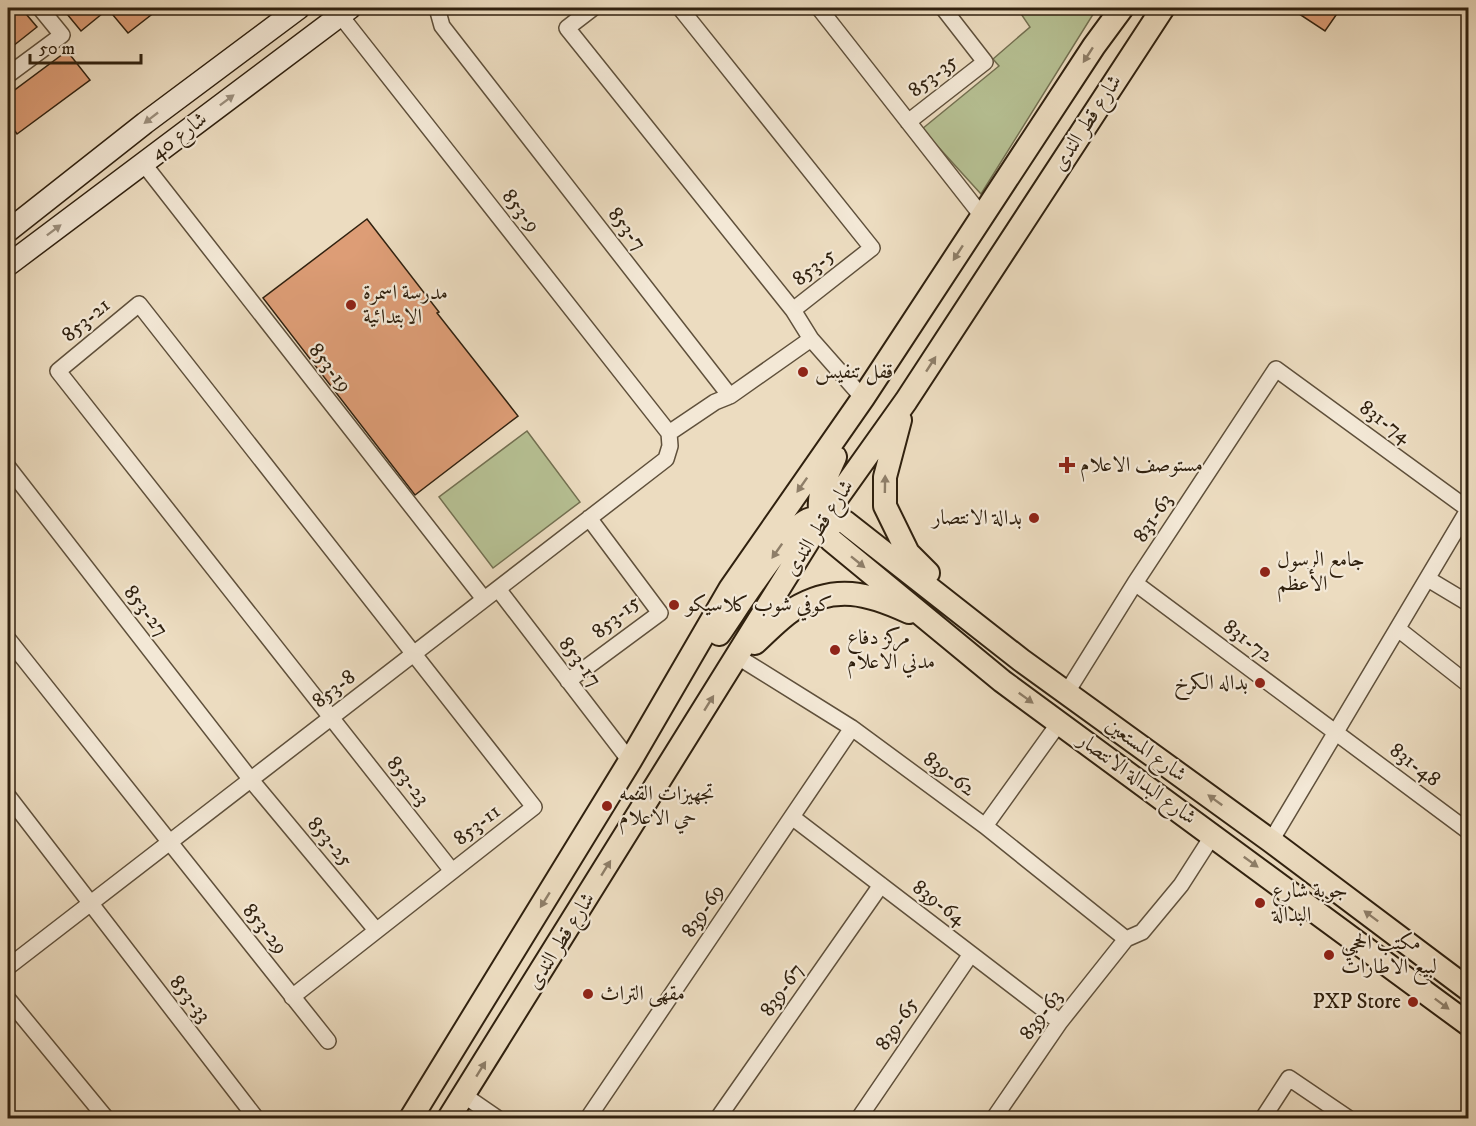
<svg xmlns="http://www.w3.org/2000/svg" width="1476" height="1126" viewBox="0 0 1476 1126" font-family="'IM FELL DW Pica',Amiri,serif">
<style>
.green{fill:#b6c093;stroke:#737051;stroke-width:1.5}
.building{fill:#dd9d76;stroke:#30210f;stroke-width:1.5}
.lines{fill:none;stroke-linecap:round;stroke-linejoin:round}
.street-casing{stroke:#5f503b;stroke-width:18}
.secondary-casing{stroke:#30210f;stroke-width:24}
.primary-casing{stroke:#30210f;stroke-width:26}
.street{stroke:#f3e8d6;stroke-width:15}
.secondary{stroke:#f3e8d6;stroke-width:21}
.primary{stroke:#ecdcc0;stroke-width:22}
.oneway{fill:#8e7e68}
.oneway2{fill:#9b8e7c}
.poi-dot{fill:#8f2418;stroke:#f3e8d6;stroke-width:2}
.labels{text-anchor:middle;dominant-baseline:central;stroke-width:4.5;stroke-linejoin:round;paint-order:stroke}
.street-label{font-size:21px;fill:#30210f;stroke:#f3e8d6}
.poi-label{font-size:21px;fill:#30210f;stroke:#f3e8d6;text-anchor:start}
</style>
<rect width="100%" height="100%" fill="#ecdcc0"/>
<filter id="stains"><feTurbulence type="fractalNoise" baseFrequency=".00333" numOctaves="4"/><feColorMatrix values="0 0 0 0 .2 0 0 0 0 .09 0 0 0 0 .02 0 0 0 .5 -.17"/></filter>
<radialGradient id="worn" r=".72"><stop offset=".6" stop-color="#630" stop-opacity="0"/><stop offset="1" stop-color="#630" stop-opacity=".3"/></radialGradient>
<!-- green -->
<path class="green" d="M 1017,8 L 1097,8 L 981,194 L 922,129 L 999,66 L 993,59 L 1030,27 Z
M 527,431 L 580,502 L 493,568 L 439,497 Z"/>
<!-- building -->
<path class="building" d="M 8,8 L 21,8 L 37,27 L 8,50 Z
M 62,8 L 160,8 L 128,33 L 108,9 L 81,31 Z
M 1290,8 L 1341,8 L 1325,31 Z
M 67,51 L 90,80 L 17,134 L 8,121 L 8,95 Z
M 367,219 L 439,312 L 437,313 L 518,416 L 415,495 L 263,298 Z"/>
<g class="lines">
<defs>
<path id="street" d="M 437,8 L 442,26 L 730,396 L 811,339 L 793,310
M 593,8 L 567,28 L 793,310 L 872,248 L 680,8
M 819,8 L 982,216
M 340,15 L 669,433
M 8,75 L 62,35 L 40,8
M 908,122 L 985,62 L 943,8
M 143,163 L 484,599
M 811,339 L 863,398
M 669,433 L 715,402 L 730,396
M 8,467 L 251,780 L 376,930
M 1428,579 L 1468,603
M 1135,583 L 1468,831
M 498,589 L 630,761
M 1398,629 L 1468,684
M 8,639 L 328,1041
M 738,657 L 852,728 L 985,826 L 1126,939
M 568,681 L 660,613 L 589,518
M 1067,692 L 1135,583 L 1276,369 L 1468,509
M 8,796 L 256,1118
M 792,817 L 1060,1022
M 985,826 L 1059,723
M 1271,841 L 1468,510
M 8,967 L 666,459 L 670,446 L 669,433
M 292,997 L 534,807 L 139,304 L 58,371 L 452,871
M 8,999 L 106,1118
M 465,1096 L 497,1118
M 588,1118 L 852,728
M 718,1118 L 881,885
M 859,1118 L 971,954
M 994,1118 L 1060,1022 L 1126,939 L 1142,932 L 1181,885 L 1213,835
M 1263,1118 L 1289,1078 L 1348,1118"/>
<path id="secondary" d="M 8,231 L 145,123 L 299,8
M 8,265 L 350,8"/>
<path id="primary" d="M 900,420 L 885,477 L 885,506 L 908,553 L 928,573
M 835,457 C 821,487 811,509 831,540 L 1002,681 L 1468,1024
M 719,634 C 736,610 786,529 808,520 C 818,516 835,519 845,522 L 1021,660 L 1271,841 L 1468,989
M 755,643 C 767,632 780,618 794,609 C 835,584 868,593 909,612
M 411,1118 L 630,761 L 730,589 L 863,398 L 1094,46 L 1122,8
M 449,1118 L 822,519 L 906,401 L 1163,8"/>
</defs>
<!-- street casing -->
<use href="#street" class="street-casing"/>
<!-- secondary casing -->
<use href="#secondary" class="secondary-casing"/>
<!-- primary casing -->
<use href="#primary" class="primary-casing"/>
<!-- street -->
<use href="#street" class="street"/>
<!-- secondary -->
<use href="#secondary" class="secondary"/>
<!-- primary -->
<use href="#primary" class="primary"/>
</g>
<!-- one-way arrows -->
<defs><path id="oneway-solid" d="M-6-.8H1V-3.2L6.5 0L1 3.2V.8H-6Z" transform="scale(1.5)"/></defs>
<g class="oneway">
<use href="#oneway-solid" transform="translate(1088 55) rotate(123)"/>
<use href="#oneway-solid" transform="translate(958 253) rotate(123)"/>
<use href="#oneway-solid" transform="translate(931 364) rotate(-57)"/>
<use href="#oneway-solid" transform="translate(885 484) rotate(-89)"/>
<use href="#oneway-solid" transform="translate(802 485) rotate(125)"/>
<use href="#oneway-solid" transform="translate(777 551) rotate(125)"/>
<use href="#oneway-solid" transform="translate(858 562) rotate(39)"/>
<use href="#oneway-solid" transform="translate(1026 698) rotate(36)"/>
<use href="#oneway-solid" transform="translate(709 703) rotate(-58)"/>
<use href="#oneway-solid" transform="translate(1215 800) rotate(-144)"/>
<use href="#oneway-solid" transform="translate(1251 862) rotate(36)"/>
<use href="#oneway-solid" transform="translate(606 868) rotate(-58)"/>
<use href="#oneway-solid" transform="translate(545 900) rotate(122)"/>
<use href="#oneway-solid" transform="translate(1371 916) rotate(-143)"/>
<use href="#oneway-solid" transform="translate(1442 1004) rotate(37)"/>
<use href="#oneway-solid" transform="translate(481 1069) rotate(-58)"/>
</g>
<g class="oneway2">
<use href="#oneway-solid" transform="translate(227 100) rotate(-37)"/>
<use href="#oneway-solid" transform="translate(151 118) rotate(142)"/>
<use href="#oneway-solid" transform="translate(54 230) rotate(-37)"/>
</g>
<!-- markers -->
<g class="poi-dot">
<circle cx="351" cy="305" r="6"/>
<circle cx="803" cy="372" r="6"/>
<path d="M1064 456h6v6h6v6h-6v6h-6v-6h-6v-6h6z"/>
<circle cx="1034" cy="518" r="6"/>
<circle cx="1265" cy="572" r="6"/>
<circle cx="674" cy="605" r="6"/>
<circle cx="835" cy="650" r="6"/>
<circle cx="1260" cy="683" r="6"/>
<circle cx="607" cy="806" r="6"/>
<circle cx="1260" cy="903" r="6"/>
<circle cx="1329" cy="955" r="6"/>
<circle cx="588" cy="994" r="6"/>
<circle cx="1413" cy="1002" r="6"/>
</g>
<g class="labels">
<!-- street labels -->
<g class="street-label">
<text transform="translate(933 76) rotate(-38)">853-35</text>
<text transform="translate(1087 123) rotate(-57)">شارع قطر الندى</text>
<text transform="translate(179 136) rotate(-37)">شارع 40</text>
<text transform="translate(521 211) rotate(52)">853-9</text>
<text transform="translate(627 229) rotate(52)">853-7</text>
<text transform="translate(814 267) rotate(-38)">853-5</text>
<text transform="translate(86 320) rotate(-40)">853-21</text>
<text transform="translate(330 368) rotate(52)">853-19</text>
<text transform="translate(1385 422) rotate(36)">831-74</text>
<text transform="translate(1153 518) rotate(-57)">831-63</text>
<text transform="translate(819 528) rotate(-57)">شارع قطر الندى</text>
<text transform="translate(146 611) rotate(52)">853-27</text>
<text transform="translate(616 617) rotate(-40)">853-15</text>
<text transform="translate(1248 641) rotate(37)">831-72</text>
<text transform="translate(580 662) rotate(53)">853-17</text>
<text transform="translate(334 689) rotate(-38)">853-8</text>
<text transform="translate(1146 750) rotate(36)">شارع المستعين</text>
<text transform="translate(1415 765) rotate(37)">831-48</text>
<text transform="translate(949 774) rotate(37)">839-62</text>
<text transform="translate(1137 779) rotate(36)">شارع البدالة الانتصار</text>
<text transform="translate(408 781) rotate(52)">853-23</text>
<text transform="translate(477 825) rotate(-38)">853-11</text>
<text transform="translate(330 842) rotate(50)">853-25</text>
<text transform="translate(939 903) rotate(37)">839-64</text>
<text transform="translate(703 911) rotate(-56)">839-69</text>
<text transform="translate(265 929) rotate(51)">853-29</text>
<text transform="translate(561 941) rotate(-58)">شارع قطر الندى</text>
<text transform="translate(782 990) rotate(-55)">839-67</text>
<text transform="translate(190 999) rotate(52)">853-33</text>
<text transform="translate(1041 1015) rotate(-54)">839-63</text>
<text transform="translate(897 1024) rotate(-56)">839-65</text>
</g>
<!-- poi labels -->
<g class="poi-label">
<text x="363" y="293">مدرسة اسمرة<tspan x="363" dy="24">الابتدائية</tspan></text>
<text x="815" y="372">قفل تنفيس</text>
<text x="1080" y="465">مستوصف الاعلام</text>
<text x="1022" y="518" text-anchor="end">بدالة الانتصار</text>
<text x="1277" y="560">جامع الرسول<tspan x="1277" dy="24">الأعظم</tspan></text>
<text x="686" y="605">كوفي شوب كلاسيكو</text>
<text x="847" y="638">مركز دفاع<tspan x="847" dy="24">مدني الاعلام</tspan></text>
<text x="1248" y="683" text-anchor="end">بداله الكرخ</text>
<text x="619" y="794">تجهيزات القمه<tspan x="619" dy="24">حي الاعلام</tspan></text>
<text x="1272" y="891">جوبة شارع<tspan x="1272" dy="24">البدالة</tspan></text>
<text x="1341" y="943">مكتب الحجي<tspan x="1341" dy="24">لبيع الاطارات</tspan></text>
<text x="600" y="994">مقهى التراث</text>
<text x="1401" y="1002" text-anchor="end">PXP Store</text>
</g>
</g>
<!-- margin -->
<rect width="1476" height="1126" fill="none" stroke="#ecdcc0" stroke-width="30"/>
<rect x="9" y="9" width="1458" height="1108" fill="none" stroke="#30210f" stroke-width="3"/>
<rect x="15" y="15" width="1446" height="1096" fill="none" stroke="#30210f" stroke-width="1.5"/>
<!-- scale -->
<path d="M30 54v9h111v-9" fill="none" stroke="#30210f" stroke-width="3"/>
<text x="39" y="54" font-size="18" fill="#30210f" stroke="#f3e8d6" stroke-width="4.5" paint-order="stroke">50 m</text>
<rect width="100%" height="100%" filter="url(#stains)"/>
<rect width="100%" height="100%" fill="url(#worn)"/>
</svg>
